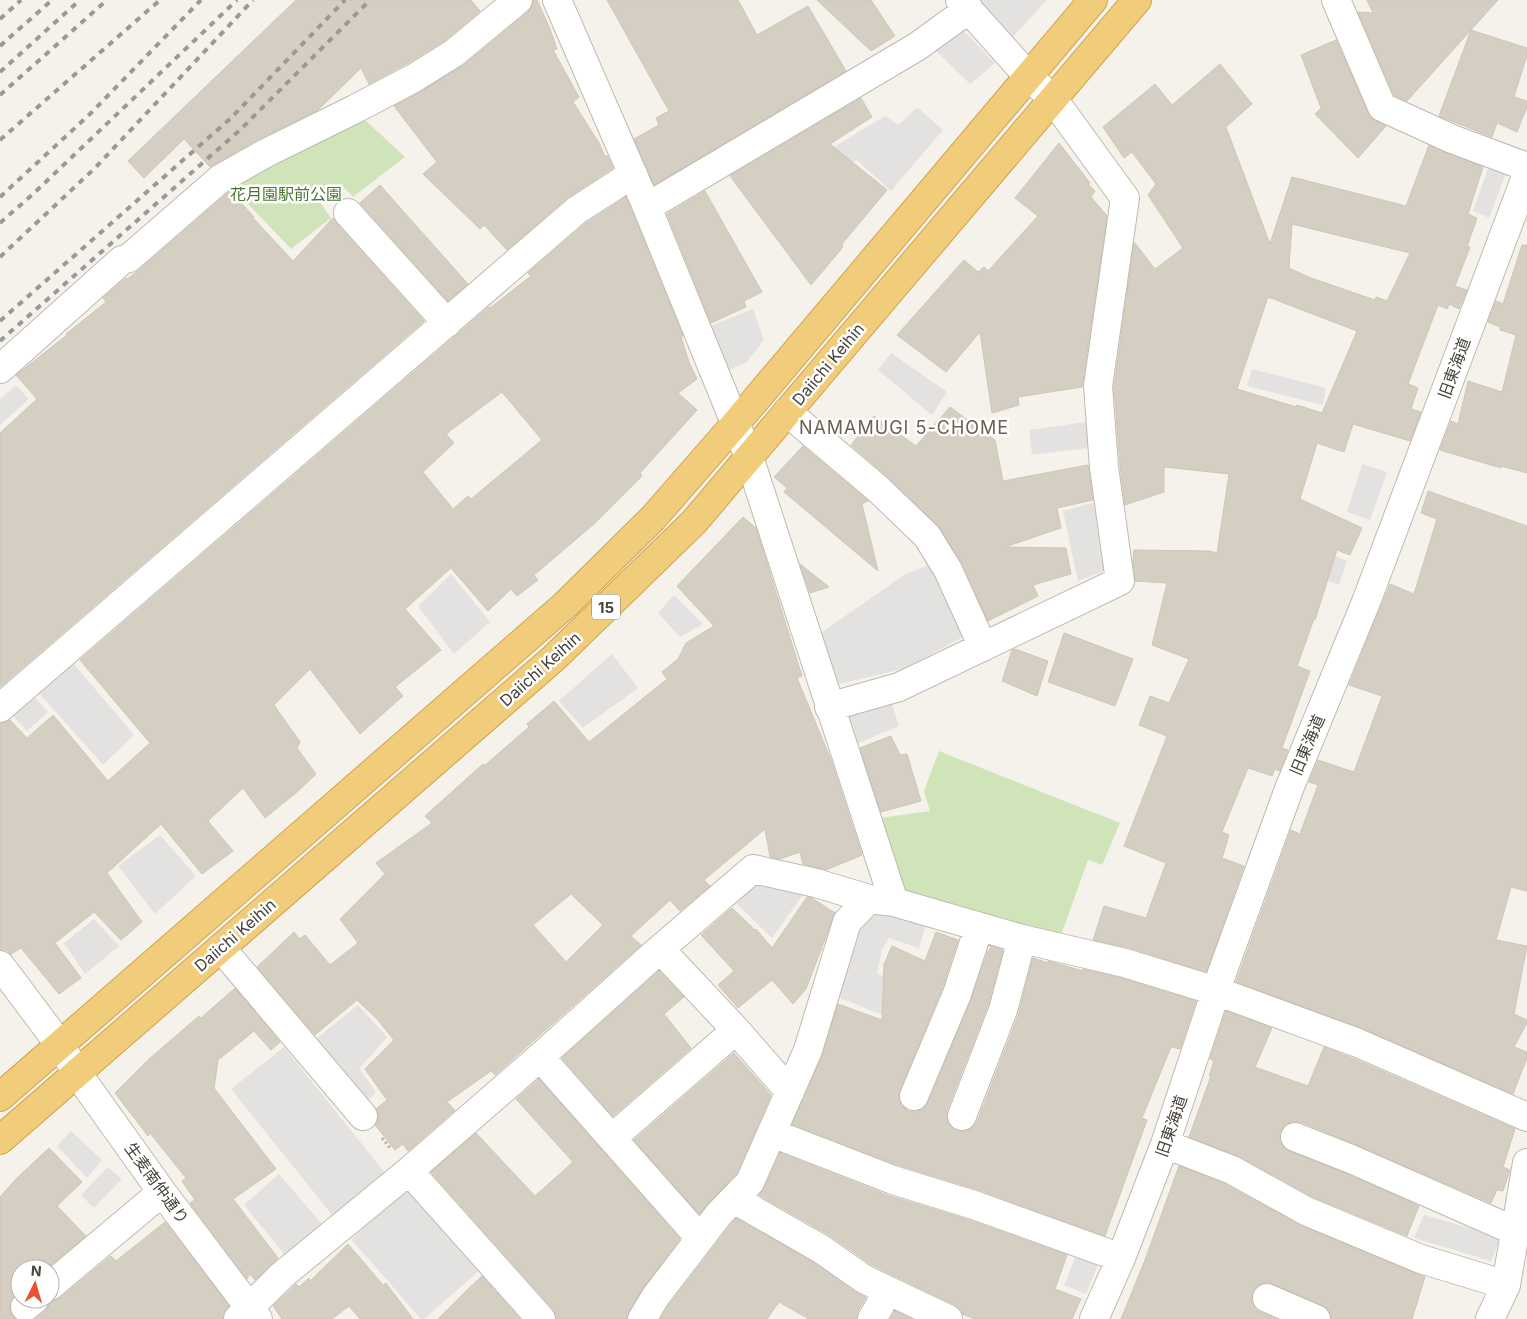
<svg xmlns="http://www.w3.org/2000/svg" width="1527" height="1319" viewBox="0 0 1527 1319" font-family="Inter,'Noto Sans JP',sans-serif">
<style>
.green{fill:#d0e4b9}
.parking{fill:#e4e2e0}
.building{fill:#d5cec2;stroke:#cfc6b6;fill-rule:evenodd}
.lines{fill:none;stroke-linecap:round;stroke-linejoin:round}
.minor-casing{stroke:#bfbaaf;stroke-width:30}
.highway-casing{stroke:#d0a34b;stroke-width:30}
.path{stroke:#c0b6a2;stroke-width:3;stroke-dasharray:2.5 2.5;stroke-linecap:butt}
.minor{stroke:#fff;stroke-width:28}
.highway{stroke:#f1cd7b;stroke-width:28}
.rail{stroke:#999;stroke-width:4;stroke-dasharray:6 6;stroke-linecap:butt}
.labels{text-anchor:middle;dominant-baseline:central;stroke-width:5;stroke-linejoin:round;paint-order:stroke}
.shield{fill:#fff;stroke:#7f7b75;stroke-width:1}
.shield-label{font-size:15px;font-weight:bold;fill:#48433a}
.park-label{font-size:16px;fill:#497632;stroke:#fff}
.street-label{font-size:16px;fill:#48433a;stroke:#fff}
.neighbourhood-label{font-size:18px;letter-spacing:1px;fill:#6a6152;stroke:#fff}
</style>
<rect width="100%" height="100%" fill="#f5f2ec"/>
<!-- green -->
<path class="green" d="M 363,118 L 405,157 L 353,197 L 340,183 L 320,202 L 331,218 L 291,249 L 229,184 Z
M 939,751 L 1120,823 L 1102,865 L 1088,860 L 1060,938 L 902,893 L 879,818 L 930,811 L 924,791 Z"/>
<!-- parking -->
<path class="parking" d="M 979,0 L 1047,0 L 1011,39 Z
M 957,24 L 995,63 L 970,84 L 932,47 Z
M 917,107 L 943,130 L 891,191 L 857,160 L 836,172 L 824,153 L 885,116 L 899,125 Z
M 1491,160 L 1508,168 L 1489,218 L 1473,211 Z
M 753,309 L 764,340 L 746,363 L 729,370 L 710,326 Z
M 891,353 L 947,392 L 932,415 L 878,370 Z
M 1252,369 L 1326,388 L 1323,405 L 1247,386 Z
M 16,385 L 29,399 L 0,425 L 0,399 Z
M 1086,422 L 1088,448 L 1032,455 L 1029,430 Z
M 1362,464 L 1387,472 L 1370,520 L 1347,512 Z
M 1096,502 L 1107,570 L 1078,581 L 1063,511 Z
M 1285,534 L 1347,561 L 1339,585 L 1266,558 Z
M 938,561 L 969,634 L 903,669 L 830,686 L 815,637 L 904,575 Z
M 451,574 L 490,622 L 454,654 L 418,606 Z
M 674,595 L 703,624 L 680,637 L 658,613 Z
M 612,654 L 638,688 L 583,728 L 559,701 Z
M 73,663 L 134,735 L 103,765 L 38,692 Z
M 32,694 L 48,712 L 27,731 L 11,714 Z
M 889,695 L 899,726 L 854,745 L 843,710 Z
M 160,835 L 196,876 L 155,914 L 118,866 Z
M 759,881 L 804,893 L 772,938 L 736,903 Z
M 881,909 L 926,924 L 919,948 L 889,938 L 882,950 L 877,974 L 905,983 L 892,1019 L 833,995 L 849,944 L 866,914 Z
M 94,919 L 119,946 L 85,974 L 64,943 Z
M 358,1005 L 387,1037 L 359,1069 L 376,1092 L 366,1103 L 317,1038 Z
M 284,1047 L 386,1174 L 333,1216 L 231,1089 Z
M 71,1131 L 102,1160 L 87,1178 L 57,1146 Z
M 108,1167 L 122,1179 L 94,1208 L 81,1195 Z
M 279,1174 L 322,1224 L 285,1255 L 244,1205 Z
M 410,1188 L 480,1270 L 424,1319 L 421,1319 L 351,1239 Z
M 1424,1215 L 1501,1237 L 1491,1261 L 1414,1238 Z
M 1079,1249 L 1102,1256 L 1086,1294 L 1064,1285 Z"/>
<!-- building -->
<path class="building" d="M 296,0 L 471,0 L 480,11 L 445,40 L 406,64 L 369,84 L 361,68 L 318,110 L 259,139 L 210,167 L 184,139 L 144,178 L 128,161 Z
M 533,0 L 537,0 L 550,29 L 557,49 L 553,50 L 579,97 L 573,102 L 599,143 L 605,157 L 607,155 L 613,168 L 567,198 L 507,250 L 484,225 L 480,229 L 423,174 L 437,162 L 394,106 L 422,91 L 464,65 L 528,12 L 532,6 Z
M 607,0 L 738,0 L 757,35 L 808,6 L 846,71 L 654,185 L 634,139 L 659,125 L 656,118 L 669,111 Z
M 817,0 L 871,0 L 895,36 L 871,51 Z
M 1367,0 L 1498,0 L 1407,101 L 1394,95 L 1358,12 L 1373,13 Z
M 1471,30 L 1527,48 L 1527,55 L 1514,97 L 1527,101 L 1527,107 L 1517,132 L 1497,123 L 1492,137 L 1439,116 Z
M 1336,40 L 1368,113 L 1376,121 L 1386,126 L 1358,158 L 1315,114 L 1321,108 L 1301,55 Z
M 1220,64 L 1252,104 L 1226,127 L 1270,244 L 1292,177 L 1406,206 L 1429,145 L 1483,167 L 1468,214 L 1477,218 L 1467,247 L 1470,247 L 1455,286 L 1467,290 L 1459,309 L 1449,304 L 1447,309 L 1438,305 L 1408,384 L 1418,388 L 1411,409 L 1421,412 L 1410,441 L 1353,424 L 1344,452 L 1317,443 L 1300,499 L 1362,528 L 1350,555 L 1337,550 L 1315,620 L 1314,619 L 1297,666 L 1310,671 L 1282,748 L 1288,750 L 1280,771 L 1275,769 L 1272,776 L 1248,768 L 1222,832 L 1229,835 L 1222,858 L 1244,866 L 1206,972 L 1130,948 L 1093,940 L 1104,906 L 1146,918 L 1166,863 L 1124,846 L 1167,736 L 1139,725 L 1150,696 L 1169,703 L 1189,659 L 1152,645 L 1167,583 L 1135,581 L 1133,561 L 1134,550 L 1209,551 L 1217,553 L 1229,474 L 1164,467 L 1164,492 L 1125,505 L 1120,465 L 1114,387 L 1134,242 L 1155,269 L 1183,248 L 1148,195 L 1156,184 L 1132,152 L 1124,158 L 1103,127 L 1155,84 L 1172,105 ZM 1292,224 L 1410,253 L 1387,301 L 1376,297 L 1375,300 L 1311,278 L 1289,268 ZM 1268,297 L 1357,331 L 1322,413 L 1297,405 L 1296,407 L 1237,389 Z
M 861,98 L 872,117 L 830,144 L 887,190 L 842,244 L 843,247 L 811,285 L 730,176 Z
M 1059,143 L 1090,183 L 1088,184 L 1095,191 L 1091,197 L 1107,216 L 1082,387 L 1018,397 L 1019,405 L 992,413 L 980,332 L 946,372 L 897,335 L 964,260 L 978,272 L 984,267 L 988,271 L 1038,216 L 1015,198 Z
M 380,185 L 468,284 L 448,301 L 360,203 Z
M 230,191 L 254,217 L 253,218 L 293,261 L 333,218 L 336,223 L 424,321 L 0,687 L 0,433 L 37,399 L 16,375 L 67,335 L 66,334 L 106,302 L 103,298 L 126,278 L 127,279 L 139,270 Z
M 705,191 L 762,292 L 744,301 L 746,307 L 711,323 L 667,214 Z
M 626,197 L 683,336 L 681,337 L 689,362 L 697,379 L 678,393 L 697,410 L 640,473 L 642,476 L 594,524 L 534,575 L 538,580 L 517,596 L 511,589 L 488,611 L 451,568 L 405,609 L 441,650 L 395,687 L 403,696 L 360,734 L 310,669 L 274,705 L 300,742 L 297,748 L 316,774 L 297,792 L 265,818 L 243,788 L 208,821 L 233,851 L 202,874 L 161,824 L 107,873 L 142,922 L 121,940 L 94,912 L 55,943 L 81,978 L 59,994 L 21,948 L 11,954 L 6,950 L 0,950 L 0,723 L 10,720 L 27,738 L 53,715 L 108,781 L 150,743 L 80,660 L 489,307 L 490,308 L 531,276 L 528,273 L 586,223 ZM 502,392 L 542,440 L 471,499 L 468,496 L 453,509 L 423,472 L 454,443 L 446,434 Z
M 1522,245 L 1527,245 L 1527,473 L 1501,466 L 1501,468 L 1440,450 L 1451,421 L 1458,424 L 1468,381 L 1502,392 L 1516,335 L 1500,330 L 1500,327 L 1488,322 L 1496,301 L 1503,304 Z
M 950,407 L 995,440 L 1003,481 L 1088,465 L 1093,500 L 1057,508 L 1061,528 L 1005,547 L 1066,548 L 1071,574 L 1033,585 L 1038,596 L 988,621 L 962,563 L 940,528 L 888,477 L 851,445 L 874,416 L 916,446 Z
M 803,446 L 868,501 L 862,504 L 878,571 L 784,492 L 787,488 L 774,477 Z
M 1428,491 L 1527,526 L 1527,891 L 1511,887 L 1496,940 L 1527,946 L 1514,1014 L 1527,1020 L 1527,1023 L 1514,1047 L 1527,1052 L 1527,1058 L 1513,1094 L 1364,1029 L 1236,982 L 1291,830 L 1300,834 L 1318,785 L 1309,782 L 1318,760 L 1354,772 L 1382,696 L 1349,685 L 1390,584 L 1414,594 L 1437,519 L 1421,513 Z
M 743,517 L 756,528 L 802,676 L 797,678 L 831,760 L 862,855 L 826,870 L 803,864 L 800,852 L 780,859 L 770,857 L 765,829 L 704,880 L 710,886 L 680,911 L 670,900 L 631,936 L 641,945 L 495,1075 L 491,1071 L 447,1102 L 455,1110 L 408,1151 L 403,1144 L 395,1150 L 375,1125 L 378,1121 L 378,1114 L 376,1109 L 387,1100 L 365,1069 L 394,1040 L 377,1019 L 357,1000 L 315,1035 L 257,967 L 294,932 L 300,939 L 305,935 L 330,965 L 358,943 L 340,919 L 385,874 L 376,863 L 432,823 L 425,816 L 483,764 L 484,766 L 529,727 L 527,724 L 554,701 L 589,742 L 667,679 L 662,672 L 678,659 L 686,643 L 714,626 L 677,586 ZM 571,894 L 603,925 L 566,962 L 533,925 Z
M 800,564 L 829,587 L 810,593 Z
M 1064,633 L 1133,659 L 1115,706 L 1048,682 Z
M 1015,649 L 1048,661 L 1037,696 L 1002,681 L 1012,650 Z
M 891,736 L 900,755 L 907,754 L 921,801 L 881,812 L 860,748 Z
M 807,897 L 812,898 L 835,913 L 806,989 L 793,1004 L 772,980 L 738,1008 L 718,985 L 734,971 L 701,935 L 732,908 L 755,930 L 756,929 L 772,948 Z
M 936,932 L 958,940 L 942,989 L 900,1090 L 898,1097 L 901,1105 L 908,1111 L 915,1112 L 923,1109 L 928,1102 L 971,1000 L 988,951 L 989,951 L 991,946 L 1003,950 L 988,1005 L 947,1110 L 947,1118 L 950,1125 L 957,1131 L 964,1131 L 971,1128 L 977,1122 L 1018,1016 L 1033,958 L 1048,963 L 1048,961 L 1083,971 L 1083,969 L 1121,978 L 1196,1001 L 1180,1049 L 1171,1047 L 1142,1118 L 1147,1120 L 1105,1236 L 979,1190 L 898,1165 L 792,1124 L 822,1056 L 838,1004 L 882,1020 L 884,964 L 892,946 L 925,961 Z
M 659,971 L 684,997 L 664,1014 L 691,1048 L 613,1116 L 562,1058 Z
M 235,988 L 280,1042 L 271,1050 L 254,1031 L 218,1060 L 214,1088 L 276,1169 L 233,1199 L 278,1258 L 255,1280 L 250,1274 L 247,1279 L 190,1203 L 195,1200 L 182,1181 L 186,1178 L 150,1133 L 148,1136 L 115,1093 L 148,1060 L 199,1016 L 201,1018 Z
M 1226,1011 L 1272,1028 L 1255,1067 L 1308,1086 L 1324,1047 L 1352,1058 L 1515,1129 L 1503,1167 L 1510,1170 L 1503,1191 L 1497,1190 L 1491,1203 L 1357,1145 L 1301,1122 L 1292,1122 L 1285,1125 L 1280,1132 L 1280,1139 L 1283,1146 L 1289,1151 L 1345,1173 L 1419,1206 L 1407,1236 L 1313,1197 L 1239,1156 L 1189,1137 L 1211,1076 L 1209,1076 L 1214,1061 L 1210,1059 Z
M 734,1053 L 771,1095 L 737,1173 L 699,1214 L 634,1140 Z
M 539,1079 L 680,1239 L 643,1288 L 629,1311 L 626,1319 L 556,1319 L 553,1309 L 431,1172 L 476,1133 L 535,1196 L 573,1162 L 516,1099 Z
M 49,1148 L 82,1182 L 57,1206 L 86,1236 L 46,1269 L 20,1269 L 20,1291 L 11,1301 L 10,1309 L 13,1316 L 16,1319 L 0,1319 L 0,1197 L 16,1179 Z
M 780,1153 L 887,1195 L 969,1220 L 1067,1255 L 1055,1289 L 1081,1299 L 1072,1319 L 975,1319 L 962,1314 L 961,1310 L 955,1305 L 872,1265 L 829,1235 L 759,1195 L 764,1188 Z
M 1179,1166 L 1225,1184 L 1300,1225 L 1425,1277 L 1412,1319 L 1331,1319 L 1329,1310 L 1322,1305 L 1273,1284 L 1266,1282 L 1257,1286 L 1252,1292 L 1252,1300 L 1255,1308 L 1260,1312 L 1276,1319 L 1121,1319 L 1145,1260 Z
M 736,1218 L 813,1262 L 855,1292 L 866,1297 L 858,1311 L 856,1319 L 809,1319 L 779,1302 L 767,1319 L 660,1319 L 669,1305 Z
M 165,1222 L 229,1306 L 223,1314 L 223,1319 L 35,1319 L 45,1311 L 50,1301 L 60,1298 L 111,1256 L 116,1261 Z
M 348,1244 L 383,1285 L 386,1283 L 413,1319 L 360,1319 L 349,1306 L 332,1319 L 282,1319 L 273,1306 L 296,1284 L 299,1287 L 309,1278 L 310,1281 Z
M 482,1276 L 520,1319 L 438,1319 L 466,1291 Z
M 895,1311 L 912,1319 L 890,1319 Z"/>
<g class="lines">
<defs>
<path id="minor" d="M 557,0 L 647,207 L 749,457 L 894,902
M 1336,0 L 1382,107 L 1452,139 L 1527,167
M 647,207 L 918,46 L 969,9
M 348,213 L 447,323
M 0,369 L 122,260 L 129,258 L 220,179 L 266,153 L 355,109 L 414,78 L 454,53 L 518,0
M 787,412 L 877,488 L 927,536 L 948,570 L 983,647
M 829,707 L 899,687 L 1120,581 L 1104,467 L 1098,386 L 1125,198 L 1053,99 L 1029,77 L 960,0
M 0,708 L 577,210 L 633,174
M 221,948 L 363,1116
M 660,949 L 736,1030 L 790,1092
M 0,965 L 60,1045 L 77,1073 L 162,1192 L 258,1319
M 540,1057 L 700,1238
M 914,1096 L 957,994 L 979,927
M 962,1116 L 1003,1010 L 1022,939
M 772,1133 L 893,1180 L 974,1205 L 1121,1258
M 1295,1137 L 1351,1159 L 1515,1231
M 612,1138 L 736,1030
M 1165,1144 L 1232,1170 L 1306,1211 L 1421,1259 L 1506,1285
M 409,1171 L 541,1319
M 734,1199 L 821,1249 L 864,1279 L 948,1319
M 50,1286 L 162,1192
M 1267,1298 L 1316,1319
M 25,1307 L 35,1299
M 238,1319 L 281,1276 L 409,1171 L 540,1057 L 660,949 L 753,869 L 816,883 L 869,899 L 894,902 L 1022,939 L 1125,963 L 1216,991 L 1358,1043 L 1527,1117
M 642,1319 L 656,1296 L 719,1214 L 750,1182 L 808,1050 L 847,922 L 869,899
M 872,1319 L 888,1291
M 1094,1319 L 1121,1258 L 1165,1144 L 1222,973 L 1289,789 L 1366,602 L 1527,174
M 1490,1319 L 1506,1285 L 1527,1163"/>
<path id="highway" d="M 0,1097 L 565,605 L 653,518 L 736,423 L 1093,0
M 0,1140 L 554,658 L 694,522 L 1137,0"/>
</defs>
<!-- minor casing -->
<use href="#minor" class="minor-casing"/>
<!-- highway casing -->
<use href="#highway" class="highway-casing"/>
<!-- path -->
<path class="path" d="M 382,1138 L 391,1149"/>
<!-- minor -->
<use href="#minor" class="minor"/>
<!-- highway -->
<use href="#highway" class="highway"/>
<!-- rail -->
<path class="rail" d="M 0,19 L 21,0
M 0,46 L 52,0
M 0,72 L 80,0
M 0,95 L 107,0
M 0,140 L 160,0
M 0,197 L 90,114 L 201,0
M 0,223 L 33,194 L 237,0
M 0,257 L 95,168 L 253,0
M 0,321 L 231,118 L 345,0
M 0,341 L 240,130 L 370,0"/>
</g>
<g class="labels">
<!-- shield labels -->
<rect class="shield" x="592" y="594.5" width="28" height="25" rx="4"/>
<g class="shield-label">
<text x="606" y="607">15</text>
</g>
<!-- park labels -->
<g class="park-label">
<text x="286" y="194">花月園駅前公園</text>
</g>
<!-- street labels -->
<g class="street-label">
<text transform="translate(828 364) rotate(-50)">Daiichi Keihin</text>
<text transform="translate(1454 368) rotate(-70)">旧東海道</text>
<text transform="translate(540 669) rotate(-42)">Daiichi Keihin</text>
<text transform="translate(1307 745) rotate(-67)">旧東海道</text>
<text transform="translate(235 935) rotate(-41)">Daiichi Keihin</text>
<text transform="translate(1171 1126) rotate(-71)">旧東海道</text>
<text transform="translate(157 1183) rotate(54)">生麦南仲通り</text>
</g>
<!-- neighbourhood labels -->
<g class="neighbourhood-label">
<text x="904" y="427">NAMAMUGI 5-CHOME</text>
</g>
</g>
<!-- north arrow -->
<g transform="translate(35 1284) rotate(5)"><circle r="24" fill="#ffffff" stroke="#b6b4b0"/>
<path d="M0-4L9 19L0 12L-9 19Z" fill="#e65332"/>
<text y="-8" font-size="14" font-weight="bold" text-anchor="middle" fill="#48433a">N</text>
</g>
</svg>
